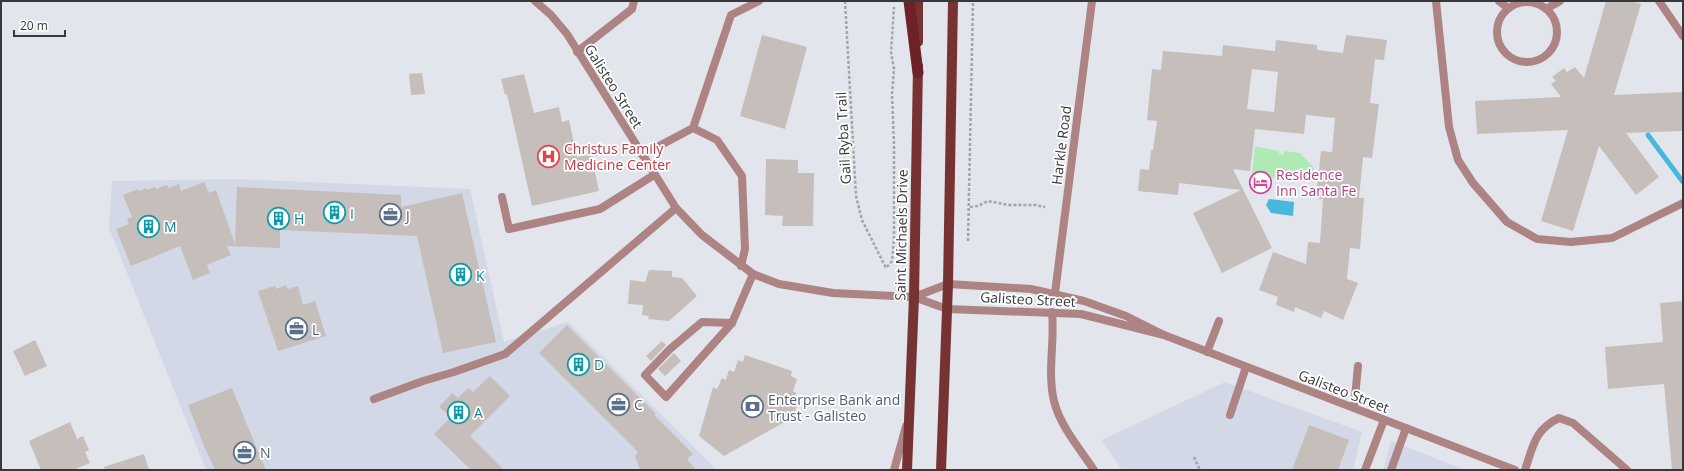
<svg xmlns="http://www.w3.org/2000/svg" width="1684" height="471" viewBox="0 0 1684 471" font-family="'Open Sans',sans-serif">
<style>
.built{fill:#d2d8e6}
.green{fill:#afeab5}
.water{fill:#47b8db}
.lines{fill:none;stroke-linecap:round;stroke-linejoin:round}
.stream{stroke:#47b8db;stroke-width:5}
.building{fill:#c6bebb;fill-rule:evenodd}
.path{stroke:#a3a5ab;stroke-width:2.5;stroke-dasharray:3 2;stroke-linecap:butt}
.service{stroke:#ad8483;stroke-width:8}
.minor{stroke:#ad8483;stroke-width:8}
.tertiary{stroke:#ad8483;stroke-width:8}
.primary{stroke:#773334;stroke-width:10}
.trunk{stroke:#6c2226;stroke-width:11}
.labels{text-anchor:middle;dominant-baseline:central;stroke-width:3.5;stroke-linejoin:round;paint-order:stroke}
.street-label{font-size:14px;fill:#37383b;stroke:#fff}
.health-label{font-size:14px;fill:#be3a42;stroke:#fff;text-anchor:start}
.hotel-label{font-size:14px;fill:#b23c85;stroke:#fff;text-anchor:start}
.culture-label{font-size:14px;fill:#0d838f;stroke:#fff;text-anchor:start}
.service-label{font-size:14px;fill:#4e5e75;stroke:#fff;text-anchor:start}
</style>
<rect width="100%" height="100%" fill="#e2e5ec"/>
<!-- built -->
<path class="built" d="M 234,179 L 470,189 L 504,342 L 568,322 L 717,470 L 206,470 L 109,228 L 112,181 Z
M 1225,382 L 1362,432 L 1353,470 L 1122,470 L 1102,440 Z
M 1391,441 L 1465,470 L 1383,470 Z"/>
<!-- green -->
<path class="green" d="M 1255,146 L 1279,151 L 1279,154 L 1284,155 L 1284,151 L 1300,153 L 1314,168 L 1312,182 L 1283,179 L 1283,174 L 1281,173 L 1280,178 L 1252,176 Z"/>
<!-- water -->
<path class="water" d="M 1269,199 L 1294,202 L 1293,216 L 1271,213 L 1266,205 Z"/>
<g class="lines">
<!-- stream -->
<path class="stream" d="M 1648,135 L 1683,182"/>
</g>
<!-- building -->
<path class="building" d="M 1606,1 L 1631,1 L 1641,4 L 1614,95 L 1683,92 L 1683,131 L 1626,133 L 1659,177 L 1636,195 L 1599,146 L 1573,231 L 1541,221 L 1568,130 L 1477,134 L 1475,101 L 1561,97 L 1551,84 L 1556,81 L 1552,77 L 1564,68 L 1567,72 L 1575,67 L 1584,78 Z
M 762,35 L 807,47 L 785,129 L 740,116 Z
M 1346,35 L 1387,40 L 1384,60 L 1375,59 L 1370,103 L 1379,104 L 1372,158 L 1363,157 L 1359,198 L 1364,198 L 1360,249 L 1350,248 L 1347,279 L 1358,283 L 1343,320 L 1324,311 L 1321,318 L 1295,307 L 1294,312 L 1276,305 L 1278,297 L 1259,290 L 1273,252 L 1306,264 L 1308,242 L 1320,243 L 1323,199 L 1316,198 L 1321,151 L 1332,152 L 1335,118 L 1306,115 L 1304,134 L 1255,129 L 1250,171 L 1233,169 L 1272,248 L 1222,273 L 1193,213 L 1241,190 L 1179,183 L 1178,195 L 1138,191 L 1140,169 L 1149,170 L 1151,150 L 1153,150 L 1157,121 L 1147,120 L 1152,69 L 1161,70 L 1163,51 L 1222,56 L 1223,45 L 1275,51 L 1276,40 L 1317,45 L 1317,50 L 1343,53 ZM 1252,69 L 1278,72 L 1274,112 L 1247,109 Z
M 422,73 L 425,94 L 411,95 L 409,74 Z
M 524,74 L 534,113 L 559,107 L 562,122 L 569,120 L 577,157 L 591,154 L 599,191 L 532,206 L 507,94 L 505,95 L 501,79 Z
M 766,159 L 798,160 L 798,173 L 814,173 L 813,226 L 782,226 L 783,216 L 765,215 Z
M 204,182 L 209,193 L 216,190 L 235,244 L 237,187 L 401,195 L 401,207 L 462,193 L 496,342 L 443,353 L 417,236 L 280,230 L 280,248 L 227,246 L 231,255 L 207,265 L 210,273 L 193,280 L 180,246 L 131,266 L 116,229 L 129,224 L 127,219 L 132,217 L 123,195 L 138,189 L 139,191 L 146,188 L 147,190 L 155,187 L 156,189 L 167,185 L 168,188 L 179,184 L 181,191 Z
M 649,270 L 672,271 L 672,277 L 682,278 L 697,296 L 669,321 L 648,319 L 649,316 L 642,315 L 643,305 L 628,304 L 630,280 L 645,282 Z
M 286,285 L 288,289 L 298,286 L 303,305 L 315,301 L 326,336 L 278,351 L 258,291 L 275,286 L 276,289 Z
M 1683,301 L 1683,470 L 1672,470 L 1664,384 L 1608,389 L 1605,347 L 1663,342 L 1660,303 Z
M 567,325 L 656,414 L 654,415 L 693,454 L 687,459 L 696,470 L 640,470 L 635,456 L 638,452 L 539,353 Z
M 35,340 L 47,366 L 25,376 L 13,351 Z
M 662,341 L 666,345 L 651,361 L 646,356 Z
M 674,353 L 681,361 L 665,376 L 658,369 Z
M 745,355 L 792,371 L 791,376 L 797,379 L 793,391 L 796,393 L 793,401 L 798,403 L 795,411 L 797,415 L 724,456 L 699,436 L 713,387 L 717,389 L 722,378 L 726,380 L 729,370 L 734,372 L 738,360 L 743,362 Z
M 490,376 L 510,396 L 470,436 L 504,470 L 471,470 L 434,434 L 451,417 L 439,407 L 452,393 L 458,398 L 468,388 L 473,392 Z
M 232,388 L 245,420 L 266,470 L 215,470 L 204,446 L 188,405 Z
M 70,422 L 77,439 L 83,436 L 89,450 L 85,452 L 90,463 L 73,470 L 41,470 L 29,441 Z
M 1309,425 L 1349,440 L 1338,470 L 1292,470 Z
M 144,454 L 149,470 L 105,470 L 104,467 Z"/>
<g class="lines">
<!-- path -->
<path class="path" d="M 845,1 L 856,196 L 862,220 L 886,268 L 892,261 L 894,239 L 894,145 L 892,94 L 894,69 L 891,52 L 894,7
M 970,207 L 978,206 L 988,201 L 1009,205 L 1035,205 L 1045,207
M 968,241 L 973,1
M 1194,457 L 1200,470"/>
<!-- service -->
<path class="service" d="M 1436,1 L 1449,127 L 1458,160 L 1473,183 L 1507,222 L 1537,239 L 1571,242 L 1612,238 L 1683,203
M 1499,1 L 1508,8
M 1659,1 L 1683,36
M1497 32a30 30 0 1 1 60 0a30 30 0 1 1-60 0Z
M 1546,9 L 1560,1
M 577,52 L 632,9 L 634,1
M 693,128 L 717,140 L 742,176 L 745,249 L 741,266
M 642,155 L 693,128 L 731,15 L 759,1
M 502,197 L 509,229 L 600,209 L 654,175
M 732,323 L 702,322 L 670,349 L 645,375 L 666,397 L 732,323 L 753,274
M 1207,352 L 1219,321
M 374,399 L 423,381 L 454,372 L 505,354 L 676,208
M 1354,408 L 1358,366
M 1230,415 L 1246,367
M 894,470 L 906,426
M 1365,470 L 1384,420
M 1391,470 L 1406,428
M 1525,470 C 1533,446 1535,429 1559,418 L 1573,423 L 1627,470"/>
<!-- minor -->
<path class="minor" d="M 1055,293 L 1092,1
M 1052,312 C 1055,342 1047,372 1054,401 C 1060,426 1080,449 1094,470"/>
<!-- tertiary -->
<path class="tertiary" d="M 535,1 L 551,15 L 567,34 L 676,208 L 702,235 L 753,274 L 779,284 L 833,293 L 914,297 L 947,309 L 1081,314 L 1164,335
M 914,297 L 948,284 L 1031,289 L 1084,301 L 1126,316 L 1164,335 L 1515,470"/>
<!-- primary -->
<path class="primary" d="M 918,42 L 918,1
M 907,470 L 914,297 L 918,66
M 941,470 L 948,284 L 953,1"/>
<!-- trunk -->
<path class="trunk" d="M 909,1 L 918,73"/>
</g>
<!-- icons -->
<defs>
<symbol id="hospital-ring" viewBox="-11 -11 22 22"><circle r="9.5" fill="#fff" stroke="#e0444e" stroke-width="1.5"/><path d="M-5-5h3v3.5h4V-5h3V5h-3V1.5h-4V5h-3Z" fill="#e0444e"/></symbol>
<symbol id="hotel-ring" viewBox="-11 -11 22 22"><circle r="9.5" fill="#fff" stroke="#d1479c" stroke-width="1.5"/><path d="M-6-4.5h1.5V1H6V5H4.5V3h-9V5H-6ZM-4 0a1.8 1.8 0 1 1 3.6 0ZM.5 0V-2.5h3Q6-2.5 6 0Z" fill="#d1479c"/></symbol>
<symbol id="building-ring" viewBox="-11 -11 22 22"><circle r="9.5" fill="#fff" stroke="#0f9aa8" stroke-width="1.5"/><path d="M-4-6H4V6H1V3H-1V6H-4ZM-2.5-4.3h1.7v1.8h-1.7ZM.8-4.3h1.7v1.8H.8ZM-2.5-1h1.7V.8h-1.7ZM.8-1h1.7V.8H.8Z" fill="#0f9aa8"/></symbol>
<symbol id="office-ring" viewBox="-11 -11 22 22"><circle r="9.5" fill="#fff" stroke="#5c6f8a" stroke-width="1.5"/><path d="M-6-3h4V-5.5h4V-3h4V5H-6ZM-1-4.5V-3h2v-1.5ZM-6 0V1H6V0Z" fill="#5c6f8a"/></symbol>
<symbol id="bank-ring" viewBox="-11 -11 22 22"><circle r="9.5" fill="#fff" stroke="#5c6f8a" stroke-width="1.5"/><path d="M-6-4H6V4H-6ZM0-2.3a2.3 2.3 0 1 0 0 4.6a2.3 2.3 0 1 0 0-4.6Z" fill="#5c6f8a"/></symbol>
</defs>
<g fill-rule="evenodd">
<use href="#hospital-ring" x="536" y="144" width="25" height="25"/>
<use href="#hotel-ring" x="1248" y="170" width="25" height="25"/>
<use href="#building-ring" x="322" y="200" width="25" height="25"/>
<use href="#office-ring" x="378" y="202" width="25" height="25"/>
<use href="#building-ring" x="266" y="206" width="25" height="25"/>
<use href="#building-ring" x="136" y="214" width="25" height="25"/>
<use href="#building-ring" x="448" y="262" width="25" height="25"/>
<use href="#office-ring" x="284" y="316" width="25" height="25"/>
<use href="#building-ring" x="566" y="352" width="25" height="25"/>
<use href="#office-ring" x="606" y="392" width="25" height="25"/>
<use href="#bank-ring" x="740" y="394" width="25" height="25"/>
<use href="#building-ring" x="446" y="400" width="25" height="25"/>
<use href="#office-ring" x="232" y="440" width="25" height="25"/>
</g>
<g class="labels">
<!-- street labels -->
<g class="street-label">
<text transform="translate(614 86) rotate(58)">Galisteo Street</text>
<text transform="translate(843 138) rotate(-93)">Gail Ryba Trail</text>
<text transform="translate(1061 145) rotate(-83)">Harkle Road</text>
<text transform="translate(901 235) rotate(-89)">Saint Michaels Drive</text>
<text transform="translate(1028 299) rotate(3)">Galisteo Street</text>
<text transform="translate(1344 391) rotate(21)">Galisteo Street</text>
</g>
<!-- health labels -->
<g class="health-label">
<text x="564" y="148">Christus Family<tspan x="564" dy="16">Medicine Center</tspan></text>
</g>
<!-- hotel labels -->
<g class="hotel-label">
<text x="1276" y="174">Residence<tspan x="1276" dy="16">Inn Santa Fe</tspan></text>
</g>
<!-- culture labels -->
<g class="culture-label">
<text x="350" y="213">I</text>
<text x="294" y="218">H</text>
<text x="164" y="226">M</text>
<text x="476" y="275">K</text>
<text x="594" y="364">D</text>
<text x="474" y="412">A</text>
</g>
<!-- service labels -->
<g class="service-label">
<text x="406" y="215">J</text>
<text x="312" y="329">L</text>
<text x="768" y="399">Enterprise Bank and<tspan x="768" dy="16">Trust - Galisteo</tspan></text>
<text x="634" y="404">C</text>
<text x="260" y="452">N</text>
</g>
</g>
<!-- border -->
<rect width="1684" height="471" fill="none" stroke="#37383b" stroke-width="4"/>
<!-- scale -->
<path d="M14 30v6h51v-6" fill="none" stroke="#37383b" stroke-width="2"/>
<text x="20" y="30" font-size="12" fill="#37383b" stroke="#ffffff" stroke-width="3" paint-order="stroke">20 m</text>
</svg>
